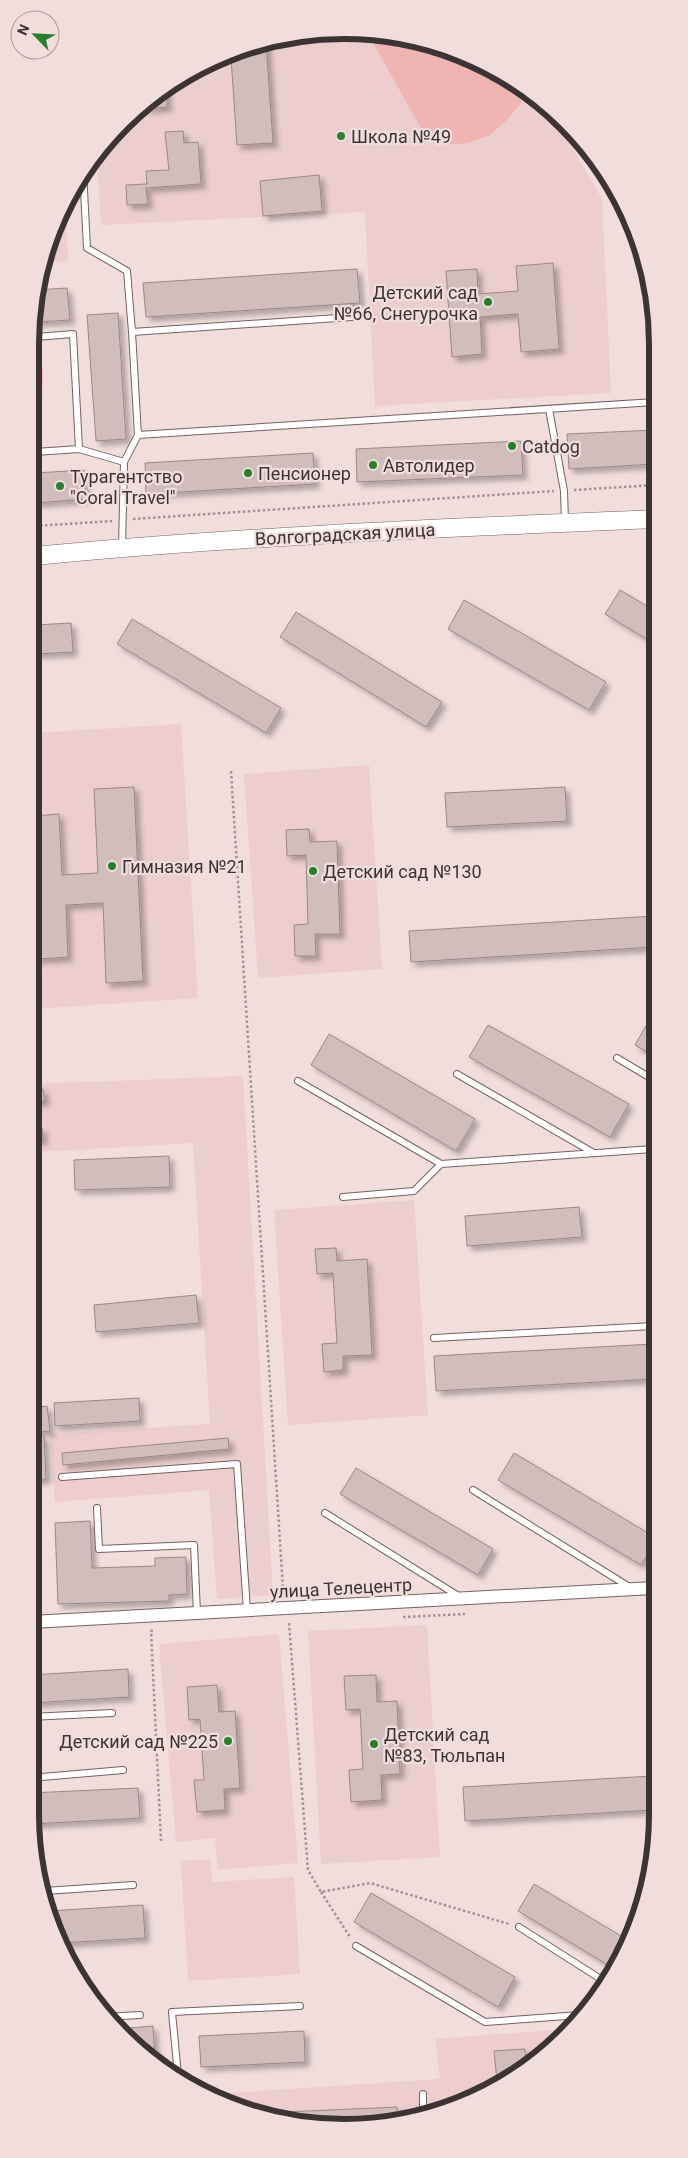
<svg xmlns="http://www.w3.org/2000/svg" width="688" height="2158" viewBox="0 0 688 2158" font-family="Roboto,sans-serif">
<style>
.built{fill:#ebcecd}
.green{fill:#f0b5b2}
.building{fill:#d1bebc;stroke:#9a8887;filter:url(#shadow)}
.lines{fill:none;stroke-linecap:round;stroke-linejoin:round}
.lane-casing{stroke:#736261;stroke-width:8}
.street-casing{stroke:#736261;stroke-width:14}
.secondary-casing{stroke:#736261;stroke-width:19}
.path{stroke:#a19392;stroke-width:2.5;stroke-dasharray:2.5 2.5;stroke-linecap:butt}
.lane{stroke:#fff;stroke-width:6}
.street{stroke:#fff;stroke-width:12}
.secondary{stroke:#fff;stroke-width:18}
.poi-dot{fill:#287f2d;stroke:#f1dedc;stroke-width:2}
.labels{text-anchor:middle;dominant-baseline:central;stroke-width:4.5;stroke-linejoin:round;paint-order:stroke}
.poi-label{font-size:18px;fill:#3c3434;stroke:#f1dedc;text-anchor:start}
.street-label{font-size:18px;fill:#3c3434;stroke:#f1dedc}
.rim{fill:none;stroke:#3c3434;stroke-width:6}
</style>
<defs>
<filter id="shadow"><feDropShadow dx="4.5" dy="4.5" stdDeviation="2.5" flood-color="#0004"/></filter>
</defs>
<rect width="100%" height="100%" fill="#f1dedc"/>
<!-- built -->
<path class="built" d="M 283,36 L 406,36 L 501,72 L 555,117 L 602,199 L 611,393 L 375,406 L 365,212 L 101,225 L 97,156 L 170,83 Z
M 66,211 L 68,261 L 45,262 Z
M 181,724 L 198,998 L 33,1009 L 34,733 Z
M 369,765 L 382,969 L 258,978 L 244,774 Z
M 243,1076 L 273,1595 L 217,1599 L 209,1490 L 55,1502 L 50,1434 L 210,1424 L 193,1143 L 39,1152 L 39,1223 L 32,1223 L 33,1084 Z
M 414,1200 L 428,1415 L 288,1425 L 274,1210 Z
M 427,1625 L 440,1857 L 321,1864 L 308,1631 Z
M 279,1634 L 298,1863 L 218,1870 L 215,1838 L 176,1842 L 159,1644 Z
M 211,1859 L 212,1882 L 294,1877 L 300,1974 L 188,1981 L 181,1861 Z
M 567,2029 L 535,2063 L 426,2117 L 303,2125 L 229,2103 L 228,2093 L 440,2079 L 435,2039 Z"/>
<!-- green -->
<path class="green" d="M 369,36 L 406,36 L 501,72 L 520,87 L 521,103 L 508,119 L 490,135 L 469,143 L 442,145 L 426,137 Z
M 43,368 L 42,404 L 36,405 L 36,369 Z"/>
<!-- building -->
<path class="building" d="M 266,43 L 273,143 L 237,145 L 231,57 Z
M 166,87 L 167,107 L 144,109 Z
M 183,131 L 184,143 L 198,142 L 201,184 L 146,188 L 148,204 L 127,205 L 126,185 L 147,184 L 146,171 L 169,170 L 165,132 Z
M 319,175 L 322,211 L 263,216 L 260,181 Z
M 553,263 L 559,349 L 521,352 L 518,314 L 480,317 L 482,354 L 452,357 L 446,271 L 477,269 L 478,294 L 518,291 L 516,266 Z
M 357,269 L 360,303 L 146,317 L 143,283 Z
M 650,287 L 655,303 L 655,364 L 654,364 Z
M 67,288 L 70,320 L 36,322 L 36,290 Z
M 118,313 L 126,439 L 96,441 L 87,315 Z
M 655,430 L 655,464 L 569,469 L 567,434 Z
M 521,441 L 523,475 L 357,482 L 356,449 Z
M 313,453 L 315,484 L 146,494 L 145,463 Z
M 84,470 L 86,499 L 35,503 L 35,473 Z
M 620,590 L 655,611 L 655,644 L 605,614 Z
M 464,600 L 606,682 L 589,710 L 448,629 Z
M 296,612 L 442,702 L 426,727 L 280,637 Z
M 132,619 L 281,708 L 266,733 L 117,644 Z
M 71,623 L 73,652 L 35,654 L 35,625 Z
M 134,787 L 143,981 L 106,983 L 103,903 L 66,905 L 68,957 L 36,959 L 34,898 L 34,816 L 59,814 L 62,875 L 98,873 L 94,789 Z
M 565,787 L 567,821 L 447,827 L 445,793 Z
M 309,829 L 310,842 L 337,841 L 340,934 L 315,934 L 316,956 L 295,956 L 294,925 L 308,924 L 306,855 L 287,856 L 286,830 Z
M 654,916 L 654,947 L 411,962 L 409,931 Z
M 652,1015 L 654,1016 L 654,1056 L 635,1045 Z
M 488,1025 L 629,1104 L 610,1137 L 469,1057 Z
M 329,1034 L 475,1119 L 456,1151 L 311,1065 Z
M 33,1089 L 43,1089 L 45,1101 L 33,1102 Z
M 33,1128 L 42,1128 L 43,1140 L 33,1140 Z
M 169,1156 L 170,1187 L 75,1190 L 74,1160 Z
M 579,1207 L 582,1237 L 467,1246 L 465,1216 Z
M 336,1248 L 337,1261 L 367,1259 L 372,1355 L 343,1356 L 343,1370 L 324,1372 L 322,1344 L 337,1343 L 333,1273 L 317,1274 L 315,1249 Z
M 196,1295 L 199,1323 L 96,1332 L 94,1305 Z
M 653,1344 L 653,1379 L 436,1391 L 434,1356 Z
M 139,1398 L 140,1421 L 55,1426 L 54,1403 Z
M 47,1406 L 50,1431 L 32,1433 L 32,1408 Z
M 44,1436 L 46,1479 L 31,1480 L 31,1437 Z
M 228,1438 L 229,1449 L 63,1465 L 62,1453 Z
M 514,1453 L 653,1536 L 653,1546 L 641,1565 L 498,1480 Z
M 356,1468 L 493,1549 L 478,1575 L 340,1494 Z
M 90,1521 L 92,1568 L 155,1566 L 155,1558 L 186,1557 L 187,1594 L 169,1595 L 169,1601 L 58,1604 L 55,1523 Z
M 128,1669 L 129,1697 L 30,1703 L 31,1675 Z
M 376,1675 L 377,1702 L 397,1701 L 400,1774 L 381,1775 L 382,1800 L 351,1802 L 349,1770 L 363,1769 L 360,1709 L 346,1710 L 344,1676 Z
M 217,1685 L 219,1712 L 235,1711 L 240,1788 L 224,1789 L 225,1810 L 197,1812 L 194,1780 L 204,1780 L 200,1719 L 189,1720 L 187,1687 Z
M 652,1776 L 652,1810 L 465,1821 L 463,1787 Z
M 138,1788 L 140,1818 L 32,1824 L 30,1793 Z
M 534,1884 L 626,1939 L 613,1968 L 518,1911 Z
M 371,1893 L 515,1977 L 498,2007 L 354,1922 Z
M 143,1905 L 145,1938 L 60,1943 L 54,1934 L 49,1911 Z
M 153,2026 L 155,2056 L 118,2029 Z
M 304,2031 L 305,2062 L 201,2067 L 199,2036 Z
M 525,2049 L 526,2068 L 497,2081 L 494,2051 Z
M 397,2107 L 398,2119 L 303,2125 L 263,2113 Z"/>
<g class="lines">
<defs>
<path id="lane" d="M 579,136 L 611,194 L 619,195
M 83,170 L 87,248 L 127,271 L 132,332
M 36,337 L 73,334 L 79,449 L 124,462
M 549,409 L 564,491 L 565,522
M 138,435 L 655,402
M 35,452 L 79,449
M 122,547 L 124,462 L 138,435 L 132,332 L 352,317
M 617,1058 L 654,1080
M 457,1074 L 592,1152
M 298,1081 L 441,1164 L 653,1149
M 343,1197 L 414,1191 L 441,1164
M 434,1338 L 653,1326
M 62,1477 L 237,1464 L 247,1610
M 473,1490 L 631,1588
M 97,1508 L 99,1549 L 194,1545 L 197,1613
M 325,1513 L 460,1597
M 30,1717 L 112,1713
M 30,1778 L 123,1770
M 45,1891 L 133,1885
M 519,1927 L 607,1983
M 356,1946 L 485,2022 L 580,2015
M 105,2017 L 140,2015
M 178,2075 L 172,2012 L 300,2006
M 423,2117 L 423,2094"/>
<path id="street" d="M 31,1622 L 653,1588"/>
<path id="secondary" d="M 35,556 C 241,536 448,528 655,519"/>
</defs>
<!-- lane casing -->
<use href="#lane" class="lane-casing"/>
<!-- street casing -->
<use href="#street" class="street-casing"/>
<!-- secondary casing -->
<use href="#secondary" class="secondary-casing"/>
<!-- path -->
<path class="path" d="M 574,490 L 655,485
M 133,519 L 554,491
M 35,526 L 112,521
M 231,771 L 283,1589
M 403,1617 L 465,1614
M 289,1623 L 308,1870 L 321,1892 L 370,1883 L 509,1924
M 153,1631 L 151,1631 L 161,1841
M 321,1892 L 350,1937"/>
<!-- lane -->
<use href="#lane" class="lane"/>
<!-- street -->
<use href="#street" class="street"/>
<!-- secondary -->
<use href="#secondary" class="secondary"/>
</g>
<!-- markers -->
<g class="poi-dot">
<circle cx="341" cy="136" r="5"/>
<circle cx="488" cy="302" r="5"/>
<circle cx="512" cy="446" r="5"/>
<circle cx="373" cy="465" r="5"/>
<circle cx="248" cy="473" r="5"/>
<circle cx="60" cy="486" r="5"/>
<circle cx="112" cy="866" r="5"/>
<circle cx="313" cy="871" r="5"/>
<circle cx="228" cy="1741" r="5"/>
<circle cx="374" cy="1744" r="5"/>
</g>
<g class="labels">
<!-- poi labels -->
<g class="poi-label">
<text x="351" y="136">Школа №49</text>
<text x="478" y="292" text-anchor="end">Детский сад<tspan x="478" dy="21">№66, Снегурочка</tspan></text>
<text x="522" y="446">Catdog</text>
<text x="383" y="465">Автолидер</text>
<text x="258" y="473">Пенсионер</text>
<text x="70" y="476">Турагентство<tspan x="70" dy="21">"Coral Travel"</tspan></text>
<text x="122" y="866">Гимназия №21</text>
<text x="323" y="871">Детский сад №130</text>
<text x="384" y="1734">Детский сад<tspan x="384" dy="21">№83, Тюльпан</tspan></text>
<text x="218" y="1741" text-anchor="end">Детский сад №225</text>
</g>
<!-- street labels -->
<g class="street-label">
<text transform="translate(345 534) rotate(-3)">Волгоградская улица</text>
<text transform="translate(341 1588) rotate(-3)">улица Телецентр</text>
</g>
</g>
<!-- crop -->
<path d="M0 0H688V2158H0ZM344 39H344A305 305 0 0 1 649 344V1814A305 305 0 0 1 344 2119H344A305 305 0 0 1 39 1814V344A305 305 0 0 1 344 39Z" fill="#f1dedc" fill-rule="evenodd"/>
<path class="rim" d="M344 39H344A305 305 0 0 1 649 344V1814A305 305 0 0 1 344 2119H344A305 305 0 0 1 39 1814V344A305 305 0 0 1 344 39Z"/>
<!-- north arrow -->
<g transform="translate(35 35) rotate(294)"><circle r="24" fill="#f1dedc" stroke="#a99a99"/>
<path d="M0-4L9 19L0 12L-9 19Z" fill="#287f2d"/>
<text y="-8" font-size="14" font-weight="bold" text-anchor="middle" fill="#3c3434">N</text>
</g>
</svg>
